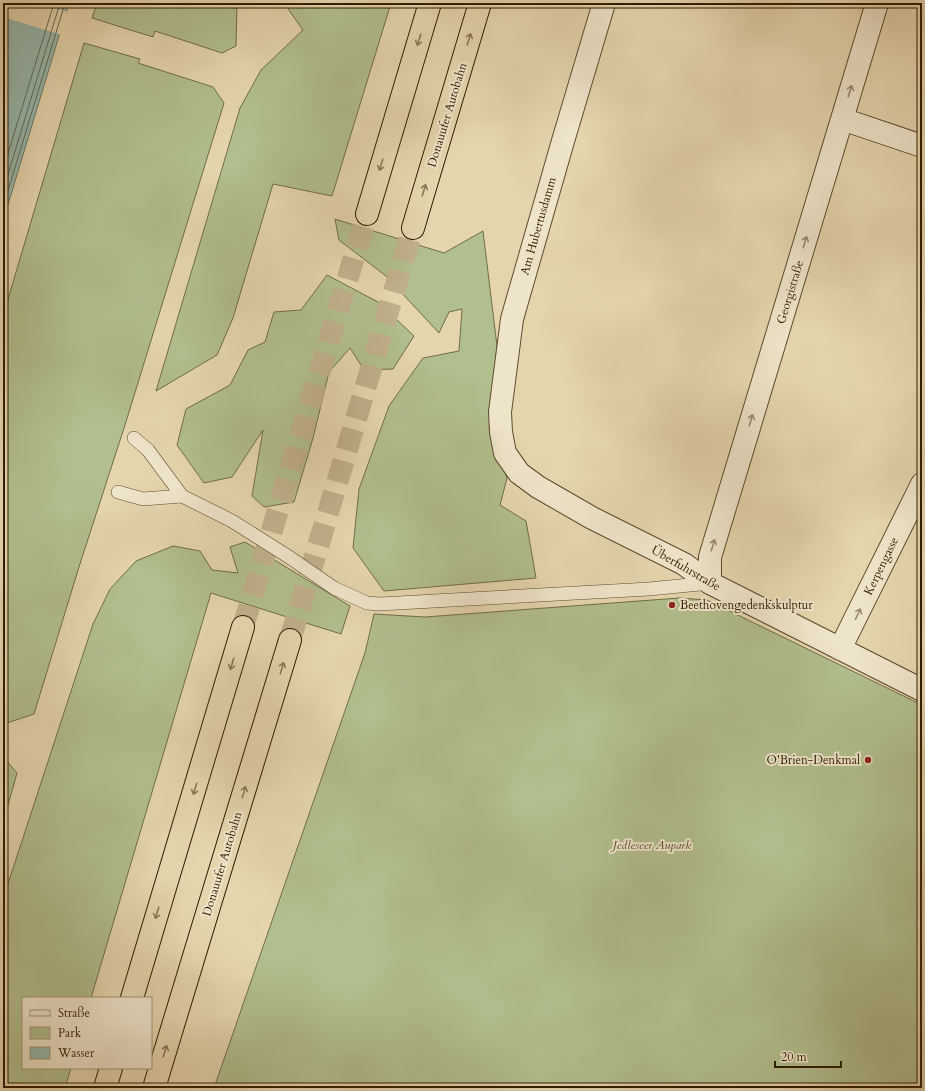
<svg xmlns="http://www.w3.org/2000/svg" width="925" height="1091" viewBox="0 0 925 1091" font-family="Cardo,serif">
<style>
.green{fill:#b1be8d;stroke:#706d47}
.water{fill:#96b8ae;stroke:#6c7a69}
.pier{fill:#e5d5ad}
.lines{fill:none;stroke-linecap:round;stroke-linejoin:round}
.shore{stroke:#626a58;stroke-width:1}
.highway-tunnel{stroke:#c0b08b;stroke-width:22;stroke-dasharray:22 11;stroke-linecap:butt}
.lane-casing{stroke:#5c4a2c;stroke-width:14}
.street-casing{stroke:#5c4a2c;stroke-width:24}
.highway-casing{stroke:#2e1c01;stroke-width:24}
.lane{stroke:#eee4ca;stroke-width:13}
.street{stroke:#eee4ca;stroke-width:22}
.highway{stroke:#e5d5ad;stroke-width:22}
.oneway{stroke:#8a7857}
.oneway2{stroke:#988a70}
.poi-dot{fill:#8f2418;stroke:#eee4ca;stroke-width:1.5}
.labels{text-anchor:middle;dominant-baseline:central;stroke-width:4;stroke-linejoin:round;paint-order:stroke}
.street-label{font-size:12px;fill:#2e1c01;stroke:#eee4ca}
.poi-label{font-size:12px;fill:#2e1c01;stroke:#eee4ca;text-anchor:start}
.park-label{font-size:12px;font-style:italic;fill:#554d2b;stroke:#eee4ca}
</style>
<rect width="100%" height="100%" fill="#e5d5ad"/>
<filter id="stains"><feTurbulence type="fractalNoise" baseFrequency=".005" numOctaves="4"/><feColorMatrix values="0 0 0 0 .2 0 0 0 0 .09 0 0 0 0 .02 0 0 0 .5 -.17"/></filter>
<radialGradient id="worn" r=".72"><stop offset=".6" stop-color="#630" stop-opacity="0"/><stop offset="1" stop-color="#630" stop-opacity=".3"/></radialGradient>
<!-- green -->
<path class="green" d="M 97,3 L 237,3 L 236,46 L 222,53 L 155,31 L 153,37 L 92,18 Z
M 284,3 L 391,3 L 332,196 L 273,184 L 233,318 L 217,355 L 156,391 L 240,108 L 261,70 L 303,30 Z
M 84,43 L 140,59 L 138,63 L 213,87 L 224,103 L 125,425 L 79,567 L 34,714 L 7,723 L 3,734 L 3,316 Z
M 335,219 L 444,253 L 483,231 L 497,346 L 489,428 L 507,478 L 500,505 L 526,521 L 536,578 L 384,591 L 353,548 L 359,489 L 389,406 L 423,358 L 459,351 L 462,309 L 449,312 L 439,333 L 386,276 L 339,240 Z
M 327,275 L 378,302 L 414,336 L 393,369 L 364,370 L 350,348 L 329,372 L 313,438 L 294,502 L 264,507 L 252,496 L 263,430 L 232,477 L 204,483 L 177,445 L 186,409 L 230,385 L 248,350 L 265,342 L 274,312 L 301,310 Z
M 245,542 L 350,606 L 341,634 L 211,593 L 91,998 L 23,998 L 23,1068 L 71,1068 L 65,1088 L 3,1088 L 3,899 L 93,624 L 110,589 L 136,561 L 173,546 L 200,551 L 212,570 L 238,573 L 230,547 Z
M 679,598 L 707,600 L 922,705 L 922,1088 L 214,1088 L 365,653 L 374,614 L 425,617 Z
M 3,757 L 17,773 L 3,823 Z"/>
<!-- water -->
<path class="water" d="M 3,3 L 69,3 L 3,221 Z"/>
<!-- pier -->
<path class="pier" d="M 3,3 L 37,3 L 69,12 L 62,35 L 3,17 Z"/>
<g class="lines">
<!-- shore -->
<path class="shore" d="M 3,170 L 54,3
M 3,191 L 60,3
M 3,207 L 65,3"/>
<!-- highway-tunnel -->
<path class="highway-tunnel" d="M 243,627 L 367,214
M 290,640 L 413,228"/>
<defs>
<path id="lane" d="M 134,438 L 148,450 L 182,496
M 118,492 L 143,499 L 182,496 L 232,521 L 289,557 L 334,588 L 367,603 L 380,604 L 649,589 L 710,583"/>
<path id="street" d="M 604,3 L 563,141 L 512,319 L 500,412 L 501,432 L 505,453 L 519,473 L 538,487 L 592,518 L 684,564 L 710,583 L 922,690
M 842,119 L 922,146
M 710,583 L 710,557 L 877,3
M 840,649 L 922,484"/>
<path id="highway" d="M 367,214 L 430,3
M 413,228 L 480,3
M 132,998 L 243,627
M 105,1088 L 111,1068
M 154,1088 L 290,640"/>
</defs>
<!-- lane casing -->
<use href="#lane" class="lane-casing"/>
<!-- street casing -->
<use href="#street" class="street-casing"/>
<!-- highway casing -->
<use href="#highway" class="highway-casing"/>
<!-- lane -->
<use href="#lane" class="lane"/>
<!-- street -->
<use href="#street" class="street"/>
<!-- highway -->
<use href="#highway" class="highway"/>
</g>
<!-- one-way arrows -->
<defs><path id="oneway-shaft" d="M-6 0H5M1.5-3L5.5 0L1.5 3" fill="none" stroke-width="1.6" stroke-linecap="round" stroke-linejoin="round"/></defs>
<g class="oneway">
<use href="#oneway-shaft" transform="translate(469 39) rotate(-73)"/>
<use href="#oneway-shaft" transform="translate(419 40) rotate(107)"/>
<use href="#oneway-shaft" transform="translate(381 165) rotate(107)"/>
<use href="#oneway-shaft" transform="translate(424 190) rotate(-73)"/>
<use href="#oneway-shaft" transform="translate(232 664) rotate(107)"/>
<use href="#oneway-shaft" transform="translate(282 668) rotate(-73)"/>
<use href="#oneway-shaft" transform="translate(195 789) rotate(107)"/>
<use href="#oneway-shaft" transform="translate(244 792) rotate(-73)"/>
<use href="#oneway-shaft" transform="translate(157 913) rotate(107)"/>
<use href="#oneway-shaft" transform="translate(165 1051) rotate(-73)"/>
</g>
<g class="oneway2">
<use href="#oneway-shaft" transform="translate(850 91) rotate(-73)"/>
<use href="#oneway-shaft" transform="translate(805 242) rotate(-73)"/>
<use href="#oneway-shaft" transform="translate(751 420) rotate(-73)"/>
<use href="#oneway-shaft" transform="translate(713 545) rotate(-73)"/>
<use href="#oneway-shaft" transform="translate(858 614) rotate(-64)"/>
</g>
<!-- markers -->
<g class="poi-dot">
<circle cx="672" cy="605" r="4"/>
<circle cx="868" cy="760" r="4"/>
</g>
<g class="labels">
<!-- street labels -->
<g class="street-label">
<text transform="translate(447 115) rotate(-73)">Donauufer Autobahn</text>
<text transform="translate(538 226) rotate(-74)">Am Hubertusdamm</text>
<text transform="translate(790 292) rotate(-73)">Georgistraße</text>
<text transform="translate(881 566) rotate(-64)">Kerpengasse</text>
<text transform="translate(686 568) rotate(30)">Überfuhrstraße</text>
<text transform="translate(222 864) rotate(-73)">Donauufer Autobahn</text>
</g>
<!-- poi labels -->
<g class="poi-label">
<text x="680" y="605">Beethovengedenkskulptur</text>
<text x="860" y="760" text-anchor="end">O'Brien-Denkmal</text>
</g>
<!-- park labels -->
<g class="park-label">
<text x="652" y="845">Jedleseer Aupark</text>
</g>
</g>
<!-- margin -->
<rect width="925" height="1091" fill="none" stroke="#e5d5ad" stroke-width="16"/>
<rect x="4" y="4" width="917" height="1083" fill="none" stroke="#2e1c01" stroke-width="2"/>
<rect x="8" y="8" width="909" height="1075" fill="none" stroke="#2e1c01"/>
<!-- legend -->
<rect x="22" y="997" width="130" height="72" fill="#eee4ca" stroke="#a1947a"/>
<rect x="30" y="1010" width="20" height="6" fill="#eee4ca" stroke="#a1947a"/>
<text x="58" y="1017" font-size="12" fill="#2e1c01">Straße</text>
<rect x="30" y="1027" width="20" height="12" fill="#b1be8d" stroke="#a1947a"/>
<text x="58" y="1037" font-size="12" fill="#2e1c01">Park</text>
<rect x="30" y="1047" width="20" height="12" fill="#96b8ae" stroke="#a1947a"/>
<text x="58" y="1057" font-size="12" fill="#2e1c01">Wasser</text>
<!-- scale -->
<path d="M775 1061v6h66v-6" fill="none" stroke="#2e1c01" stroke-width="2"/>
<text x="781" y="1061" font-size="12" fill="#2e1c01" stroke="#eee4ca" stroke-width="3" paint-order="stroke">20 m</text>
<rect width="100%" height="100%" filter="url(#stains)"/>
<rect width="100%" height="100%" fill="url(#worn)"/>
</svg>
